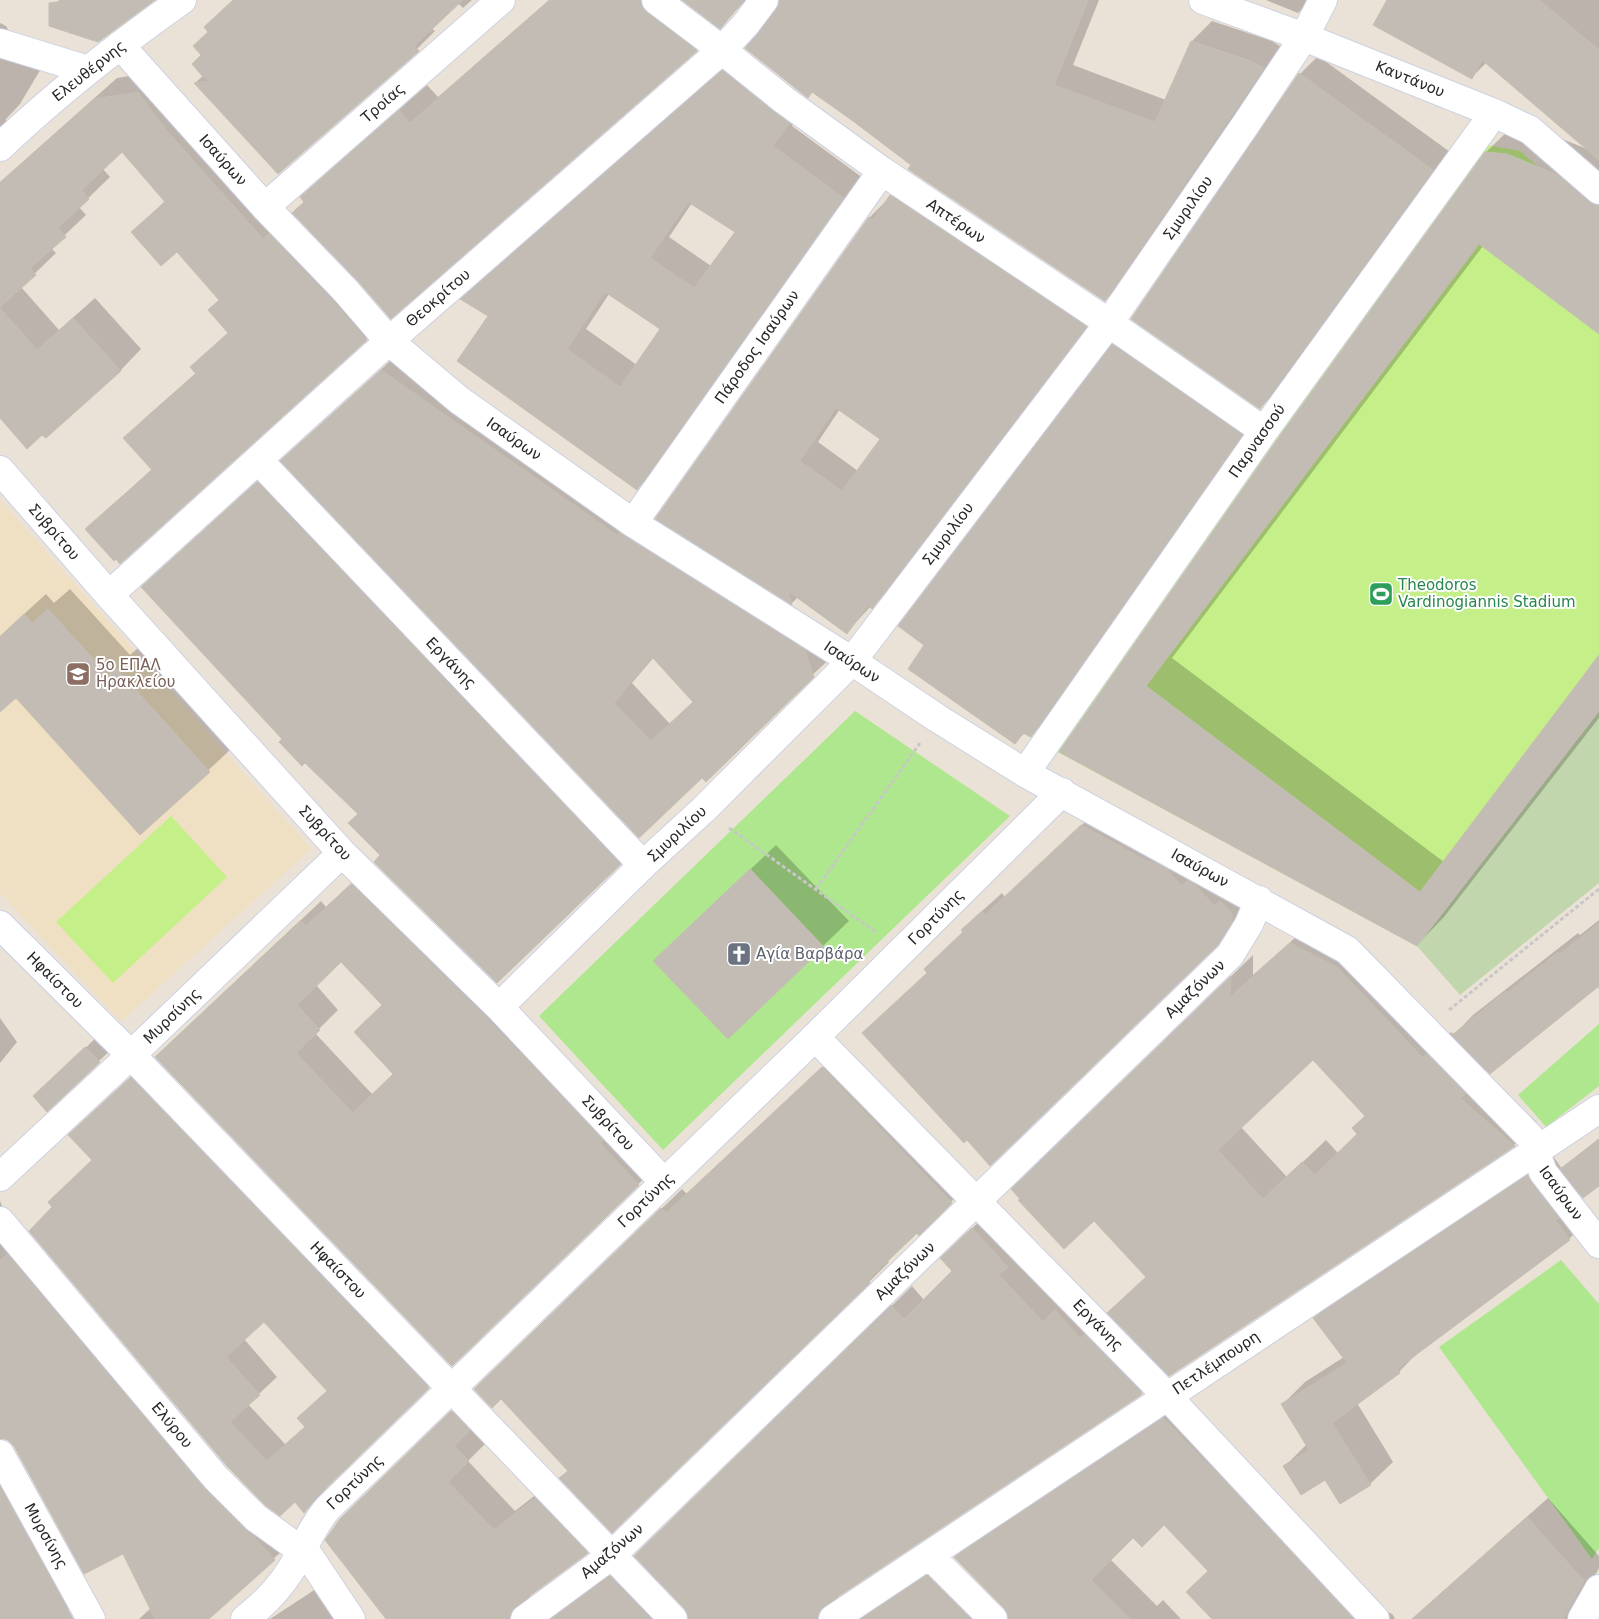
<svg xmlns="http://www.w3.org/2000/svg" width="1599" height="1619" viewBox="0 0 1599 1619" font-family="'DejaVu Sans',sans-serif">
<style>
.education{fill:#efe0c4}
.green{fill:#aee78e}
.cemetery{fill:#c2d6ad}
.pitch{fill:#c5ef89}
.shadow{fill:#0003;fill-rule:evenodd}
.building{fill:#c2bcb4;stroke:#c6beb1;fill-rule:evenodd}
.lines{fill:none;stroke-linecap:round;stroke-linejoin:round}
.minor-casing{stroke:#ccd1e2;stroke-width:30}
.path{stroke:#c7c7c7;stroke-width:3;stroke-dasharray:4 2.5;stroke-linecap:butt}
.minor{stroke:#fff;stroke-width:28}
.labels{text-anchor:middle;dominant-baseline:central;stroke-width:4;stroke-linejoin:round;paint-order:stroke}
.street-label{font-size:15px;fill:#272727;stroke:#fff}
.leisure-label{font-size:15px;fill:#27864d;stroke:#fff;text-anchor:start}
.education-label{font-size:15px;fill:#785e54;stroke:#fff;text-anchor:start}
.worship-label{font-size:15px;fill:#5b616d;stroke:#fff;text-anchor:start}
</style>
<rect width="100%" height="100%" fill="#ebe2d7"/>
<!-- education -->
<path class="education" d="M 0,500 L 311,849 L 121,1022 L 0,893 Z"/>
<!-- green -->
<path class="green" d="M 855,711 L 1010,816 L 663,1150 L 539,1016 Z
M 1599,1024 L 1599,1086 L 1546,1127 L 1518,1095 Z
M 1561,1260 L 1599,1304 L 1599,1548 L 1592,1559 L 1439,1347 Z"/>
<!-- cemetery -->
<path class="cemetery" d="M 1599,711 L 1599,883 L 1460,995 L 1417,946 Z"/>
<!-- pitch -->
<path class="pitch" d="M 1487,145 L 1520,151 L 1599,218 L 1599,711 L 1417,946 L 1052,749 Z
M 171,816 L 227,877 L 113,983 L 56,922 Z"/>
<!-- shadow -->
<path class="shadow" d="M 233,0 L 472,0 L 463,8 L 458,3 L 431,28 L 435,31 L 417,49 L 279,173 L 195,83 L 204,75 L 203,55 L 210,32 Z
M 549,0 L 657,0 L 714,32 L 696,50 L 391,317 L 302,197 L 319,180 L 427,85 L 438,97 Z
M 685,0 L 746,0 L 720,27 Z
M 781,0 L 1099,0 L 1073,65 L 1166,100 L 1192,41 L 1212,21 L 1272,41 L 1283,48 L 1125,280 L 1105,300 L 912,165 L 813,91 L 808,96 L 778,10 Z
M 1266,0 L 1311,0 L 1298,13 Z
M 1388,0 L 1599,0 L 1599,333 L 1483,246 L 1172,658 L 1444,862 L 1599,658 L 1599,718 L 1444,917 L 1417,945 L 1060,752 L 1486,152 L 1514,125 L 1535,128 L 1587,149 L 1487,62 L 1471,78 Z
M 0,23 L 6,26 L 10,33 L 45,62 L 20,104 L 6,119 L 6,128 L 0,137 Z
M 743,51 L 809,103 L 792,126 L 863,178 L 657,469 L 637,489 L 490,316 L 462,299 L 482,279 ZM 692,203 L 736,232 L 711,266 L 669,237 ZM 609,294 L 662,329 L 637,365 L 586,329 Z
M 1318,56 L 1450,152 L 1278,390 L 1260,408 L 1300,74 Z
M 160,71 L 284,219 L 291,214 L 354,279 L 387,318 L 366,339 L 120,562 L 87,529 L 152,469 L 125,438 L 146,417 L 197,372 L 192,367 L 229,332 L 220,300 L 177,250 L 133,232 L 165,201 L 122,150 L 103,169 L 110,177 L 79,207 L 86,215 L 51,248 L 56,253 L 21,287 L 59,330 L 95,298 L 141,349 L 120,371 L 0,416 L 0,182 L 117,78 Z
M 909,178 L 1104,308 L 891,588 L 872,607 L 871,606 L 847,632 L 798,597 L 792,603 L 657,518 L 870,217 ZM 840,409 L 881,439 L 858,471 L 818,442 Z
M 1130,329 L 1258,418 L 1047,719 L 1031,736 L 1025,733 L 1015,742 L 1113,345 Z
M 400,352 L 832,657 L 702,776 L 639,837 L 282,461 ZM 654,657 L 694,701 L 670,724 L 632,683 Z
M 275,465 L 637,846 L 620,863 L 382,855 L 359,814 L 283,739 L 160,570 Z
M 70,589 L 130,655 L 138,648 L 230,750 L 140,834 L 16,697 L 0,710 L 0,636 L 46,594 L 54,603 Z
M 1101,807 L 1250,894 L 1237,925 L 1217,944 L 928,972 L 965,931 L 963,930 L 982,911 L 1002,893 L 1005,897 Z
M 776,845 L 849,921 L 728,1037 L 680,936 Z
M 371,865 L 658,1165 L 452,1365 L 176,1038 L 321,901 L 326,907 ZM 341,961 L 383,1005 L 395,1073 L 373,1095 L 315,1033 L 338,1010 L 316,985 Z
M 1599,920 L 1599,989 L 1597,986 L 1483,1075 L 1537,1122 L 1514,1145 L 1132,1290 L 1147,1276 L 1094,1219 L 1036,1166 L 1253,955 L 1253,975 L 1314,921 L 1447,1036 L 1451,1032 L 1454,1035 L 1473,1015 L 1578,933 L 1580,935 ZM 1313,1059 L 1367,1116 L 1359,1134 L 1338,1153 L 1326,1140 L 1287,1177 L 1241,1127 Z
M 0,1018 L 17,1042 L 0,1063 Z
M 103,1031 L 116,1045 L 47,1110 L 52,1080 Z
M 843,1048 L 971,1182 L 919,1234 L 917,1232 L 887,1260 L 889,1262 L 869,1282 L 612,1531 L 495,1369 L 682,1189 L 687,1194 Z
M 149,1060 L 446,1369 L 333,1480 L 322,1494 L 304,1512 L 296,1500 L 280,1514 L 54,1207 L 93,1160 L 88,1117 ZM 265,1321 L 328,1390 L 306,1426 L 285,1444 L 248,1404 L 277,1377 L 244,1339 Z
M 1598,1139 L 1599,1184 L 1578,1197 L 1592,1216 L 1569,1239 L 1421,1349 L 1399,1372 L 1357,1403 L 1393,1462 L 1370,1484 L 1325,1478 L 1285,1466 L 1307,1444 L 1282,1405 L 1305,1382 L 1344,1357 L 1315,1318 L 1338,1295 L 1551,1153 L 1562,1169 Z
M 0,1201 L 5,1213 L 221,1471 L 292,1542 L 207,1619 L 139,1619 L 151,1608 L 124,1552 L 9,1440 L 2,1438 L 3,1444 L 85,1592 L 68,1610 L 70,1619 L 0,1619 Z
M 992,1209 L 1161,1372 L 1141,1392 L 838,1596 L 840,1607 L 948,1556 L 1002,1611 L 1009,1614 L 1005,1608 L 955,1557 L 975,1538 L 1184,1399 L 1384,1610 L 1392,1614 L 1395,1618 L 1394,1619 L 1214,1619 L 1210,1570 L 1164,1523 L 1133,1536 L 1110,1559 L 1157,1606 L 1163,1600 L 1181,1619 L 387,1619 L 361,1499 L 472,1392 L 489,1440 L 468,1461 L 515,1511 L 556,1479 L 607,1532 L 587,1552 L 530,1594 L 529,1600 L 631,1557 L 682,1610 L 689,1614 L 656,1536 L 912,1286 L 924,1300 L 953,1271 L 962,1238 Z
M 1548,1498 L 1599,1556 L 1599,1568 L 1571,1619 L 1427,1619 L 1421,1613 L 1441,1593 Z
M 328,1581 L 354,1619 L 270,1619 Z"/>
<!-- building -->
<path class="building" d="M 60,0 L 155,0 L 98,42 L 49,26 L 49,3 L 57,2 Z
M 233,0 L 463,0 L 414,46 L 419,51 L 278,174 L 194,83 L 212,81 L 204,78 L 192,64 L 201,55 L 193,46 L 208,32 L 204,27 Z
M 550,0 L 641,0 L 642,6 L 647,12 L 697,51 L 391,319 L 357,280 L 292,213 L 304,202 L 300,197 L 399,110 L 410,123 Z
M 682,0 L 744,0 L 720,29 Z
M 779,0 L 1088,0 L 1054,85 L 1155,122 L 1191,41 L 1251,61 L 1264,68 L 1105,301 L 908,169 L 911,165 L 853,121 L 812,92 L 808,98 L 745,48 L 776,9 Z
M 1387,0 L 1539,0 L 1599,50 L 1599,160 L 1482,60 L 1472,79 L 1373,25 Z
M 722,70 L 790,123 L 773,146 L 844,198 L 637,490 L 457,361 L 488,316 L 460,299 ZM 688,202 L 735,232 L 694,288 L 650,258 ZM 605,292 L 660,329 L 620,387 L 567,349 Z
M 1299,73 L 1433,170 L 1260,409 L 1131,319 Z
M 138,92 L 167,131 L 263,239 L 269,234 L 333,301 L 367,340 L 120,564 L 116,559 L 114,561 L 85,529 L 152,470 L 123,438 L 196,374 L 190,367 L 228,333 L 208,310 L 219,300 L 177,252 L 161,266 L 131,232 L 165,202 L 122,152 L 82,190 L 89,199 L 58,228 L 66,237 L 30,268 L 36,275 L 0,307 L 0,183 L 95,99 Z
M 1485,152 L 1507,154 L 1558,175 L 1589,202 L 1599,205 L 1599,334 L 1479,244 L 1146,686 L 1420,892 L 1599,655 L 1599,711 L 1417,946 L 1059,752 L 1277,440 Z
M 890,195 L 1087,327 L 872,609 L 868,605 L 847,634 L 788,591 L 792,605 L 655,519 L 869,217 L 873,220 ZM 836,408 L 880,439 L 842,491 L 800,461 Z
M 0,308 L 37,350 L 73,318 L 121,371 L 46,438 L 42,435 L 27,449 L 0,418 Z
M 1112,344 L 1242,435 L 1031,737 L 1023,733 L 1015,744 L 908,669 L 924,645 L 898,626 Z
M 381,370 L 617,535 L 619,532 L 805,650 L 814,677 L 706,782 L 702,778 L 639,838 L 280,461 ZM 652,657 L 693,702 L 651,741 L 614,703 Z
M 257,482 L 621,864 L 497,983 L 374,862 L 380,855 L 348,823 L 358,814 L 305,763 L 302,766 L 279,742 L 282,739 L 141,587 Z
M 48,609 L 108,675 L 116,668 L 210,772 L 140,835 L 16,698 L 0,712 L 0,637 L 24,614 L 32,623 Z
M 1081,825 L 1147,861 L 1156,863 L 1166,868 L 1182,886 L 1188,880 L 1195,884 L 1214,906 L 1220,901 L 1232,913 L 1232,923 L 1218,945 L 990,1166 L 967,1140 L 964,1143 L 862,1033 L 927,973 L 924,969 L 963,932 L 961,930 L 982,911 L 985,915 Z
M 750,869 L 824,947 L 728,1039 L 653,961 Z
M 351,884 L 479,1010 L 603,1140 L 600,1143 L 639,1185 L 452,1366 L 155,1057 L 301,920 L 306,926 ZM 341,962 L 382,1005 L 354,1032 L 393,1074 L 353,1113 L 296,1053 L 320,1030 L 297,1005 Z
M 1599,923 L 1599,986 L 1490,1074 L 1452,1035 L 1506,991 L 1507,993 L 1558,952 L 1559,954 Z
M 1290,943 L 1337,967 L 1423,1058 L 1427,1054 L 1466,1094 L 1460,1098 L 1515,1146 L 1169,1376 L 1107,1313 L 1146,1277 L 1094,1221 L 1064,1249 L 1018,1200 L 1020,1199 L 1011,1189 L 1231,976 L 1230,997 ZM 1313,1060 L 1365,1116 L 1352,1128 L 1357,1134 L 1315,1175 L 1302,1162 L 1263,1199 L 1218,1150 Z
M 85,1047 L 100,1062 L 47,1112 L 33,1096 Z
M 822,1067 L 952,1203 L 919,1236 L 917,1233 L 868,1280 L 870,1283 L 612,1533 L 559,1478 L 568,1471 L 501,1399 L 492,1408 L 474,1389 L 661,1208 L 666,1213 Z
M 131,1077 L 429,1388 L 317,1497 L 304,1513 L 295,1502 L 280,1516 L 266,1506 L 228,1467 L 29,1231 L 52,1207 L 48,1202 L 92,1160 L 68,1135 ZM 264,1322 L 327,1391 L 297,1418 L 305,1427 L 267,1461 L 230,1422 L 260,1395 L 226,1357 Z
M 1599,1139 L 1599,1186 L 1583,1198 L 1560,1169 Z
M 1528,1175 L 1559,1218 L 1555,1220 L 1570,1240 L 1397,1369 L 1400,1373 L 1332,1423 L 1371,1485 L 1340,1504 L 1325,1480 L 1301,1495 L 1283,1466 L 1309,1450 L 1281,1404 L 1347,1363 L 1313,1318 Z
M 972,1228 L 1008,1267 L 999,1275 L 1043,1322 L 1055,1310 L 1080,1338 L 1085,1334 L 1142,1393 L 1141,1395 L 824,1606 L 819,1612 L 818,1619 L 688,1619 L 688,1615 L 684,1608 L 634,1556 L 891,1305 L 904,1319 L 952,1271 L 940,1258 Z
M 7,1254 L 204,1488 L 245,1529 L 256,1537 L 255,1538 L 275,1560 L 209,1619 L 155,1619 L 123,1554 L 84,1574 L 14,1446 L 8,1440 L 0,1438 L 0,1261 Z
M 451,1411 L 470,1430 L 454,1446 L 469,1461 L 448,1482 L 494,1530 L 535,1498 L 588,1553 L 516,1606 L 511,1612 L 510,1619 L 386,1619 L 325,1540 L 340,1519 Z
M 1163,1418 L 1227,1483 L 1354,1619 L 1212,1619 L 1186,1592 L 1208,1571 L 1164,1525 L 1142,1547 L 1133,1538 L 1091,1580 L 1130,1619 L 1008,1619 L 1008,1614 L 1004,1608 L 954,1557 Z
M 0,1486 L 73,1619 L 0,1619 Z
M 1527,1517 L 1584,1581 L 1563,1619 L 1412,1619 Z
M 927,1575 L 971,1619 L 861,1619 Z
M 610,1576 L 651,1619 L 551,1619 Z"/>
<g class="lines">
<defs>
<path id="minor" d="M 656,0 L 722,50 L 784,100 L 882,171 L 1109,323 L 1264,431
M 1203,0 L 1304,37 L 1494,113 L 1530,130 L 1599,190
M 0,43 L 88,70
M 120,45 L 265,207 L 345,290 L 389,341 L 459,400 L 633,523 L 852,661 L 937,718 L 1025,773 L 1347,950 L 1530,1137 L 1543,1172 L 1599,1244
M 0,147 C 57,93 118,45 182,0
M 265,207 L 501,0
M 259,461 L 643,865
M 0,470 L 109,595 L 342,853 L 499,1007 L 664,1182
M 633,523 L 882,171
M 109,595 L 389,341 L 722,50 L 746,24 L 764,0
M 1025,773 L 1264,431 L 1494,113
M 0,925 L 131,1055 L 673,1619
M 499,1007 L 643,865 L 703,810 L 852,661 L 1109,323 L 1246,124 L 1304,37 L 1323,0
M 815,1037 L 1167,1396 L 1375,1619
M 0,1177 L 131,1055 L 342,853
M 0,1221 L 216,1478 L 256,1518 L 309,1556 L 351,1619
M 0,1454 L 91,1619
M 929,1555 L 993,1619
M 245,1619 C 263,1605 278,1590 290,1571 C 304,1550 311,1527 328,1508 L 815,1037 L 1062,792
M 525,1619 L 612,1555 L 1230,955 L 1249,924 L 1259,900
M 833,1619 L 1599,1109
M 1582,1619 L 1599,1589"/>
</defs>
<!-- minor casing -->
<use href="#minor" class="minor-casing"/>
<!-- path -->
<path class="path" d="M 729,828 L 877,933
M 816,889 L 920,743
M 1449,1010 L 1599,889"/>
<!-- minor -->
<use href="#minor" class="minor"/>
</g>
<!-- icons -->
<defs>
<symbol id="stadium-square" viewBox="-11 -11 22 22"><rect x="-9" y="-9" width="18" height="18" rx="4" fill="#2e9e5b" stroke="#fff"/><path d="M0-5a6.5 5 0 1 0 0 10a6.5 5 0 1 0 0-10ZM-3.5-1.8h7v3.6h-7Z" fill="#fff"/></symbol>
<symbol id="school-square" viewBox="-11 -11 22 22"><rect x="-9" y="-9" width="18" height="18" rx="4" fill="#8d6e63" stroke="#fff"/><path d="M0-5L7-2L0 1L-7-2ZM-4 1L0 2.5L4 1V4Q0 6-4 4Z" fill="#fff"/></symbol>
<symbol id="church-square" viewBox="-11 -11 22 22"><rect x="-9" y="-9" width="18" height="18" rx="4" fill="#6b7280" stroke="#fff"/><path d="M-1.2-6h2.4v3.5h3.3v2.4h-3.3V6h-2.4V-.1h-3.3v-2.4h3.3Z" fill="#fff"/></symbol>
</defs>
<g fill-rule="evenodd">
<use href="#stadium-square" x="1367" y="580" width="28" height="28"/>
<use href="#school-square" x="64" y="660" width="28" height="28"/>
<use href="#church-square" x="725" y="940" width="28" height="28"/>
</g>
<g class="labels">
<!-- street labels -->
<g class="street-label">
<text transform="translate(89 71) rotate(-38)">Ελευθέρνης</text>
<text transform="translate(1410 79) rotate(22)">Καντάνου</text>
<text transform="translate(383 103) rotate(-41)">Τροίας</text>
<text transform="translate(223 160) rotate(48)">Ισαύρων</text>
<text transform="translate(1188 208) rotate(-55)">Σμυριλίου</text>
<text transform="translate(956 221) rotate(34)">Απτέρων</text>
<text transform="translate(438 298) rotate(-41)">Θεοκρίτου</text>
<text transform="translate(757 347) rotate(-55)">Πάροδος Ισαύρων</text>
<text transform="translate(514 439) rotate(35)">Ισαύρων</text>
<text transform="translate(1257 441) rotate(-55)">Παρνασσού</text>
<text transform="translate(54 532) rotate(49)">Συβρίτου</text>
<text transform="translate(948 534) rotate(-53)">Σμυριλίου</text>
<text transform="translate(852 662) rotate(33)">Ισαύρων</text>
<text transform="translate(451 663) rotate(46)">Εργάνης</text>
<text transform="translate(325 833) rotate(47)">Συβρίτου</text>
<text transform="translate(677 834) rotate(-43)">Σμυριλίου</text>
<text transform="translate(1200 868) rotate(29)">Ισαύρων</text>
<text transform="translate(936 917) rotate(-45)">Γορτύνης</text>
<text transform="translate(55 980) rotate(45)">Ηφαίστου</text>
<text transform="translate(1195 989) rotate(-44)">Αμαζόνων</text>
<text transform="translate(172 1016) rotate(-44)">Μυρσίνης</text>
<text transform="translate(608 1123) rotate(47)">Συβρίτου</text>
<text transform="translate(1561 1193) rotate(54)">Ισαύρων</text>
<text transform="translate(646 1200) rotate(-44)">Γορτύνης</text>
<text transform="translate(338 1270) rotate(46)">Ηφαίστου</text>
<text transform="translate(905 1271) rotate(-44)">Αμαζόνων</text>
<text transform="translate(1098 1325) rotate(46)">Εργάνης</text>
<text transform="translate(1216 1363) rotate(-34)">Πετλέμπουρη</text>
<text transform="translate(172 1425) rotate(50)">Ελύρου</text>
<text transform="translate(355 1482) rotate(-44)">Γορτύνης</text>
<text transform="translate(46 1536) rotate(61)">Μυρσίνης</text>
<text transform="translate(612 1551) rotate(-40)">Αμαζόνων</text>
</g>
<!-- leisure labels -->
<g class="leisure-label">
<text x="1398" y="585">Theodoros<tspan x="1398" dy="17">Vardinogiannis Stadium</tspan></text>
</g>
<!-- education labels -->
<g class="education-label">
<text x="96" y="665">5ο ΕΠΑΛ<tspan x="96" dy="17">Ηρακλείου</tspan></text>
</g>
<!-- worship labels -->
<g class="worship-label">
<text x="756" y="954">Αγία Βαρβάρα</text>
</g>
</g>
</svg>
